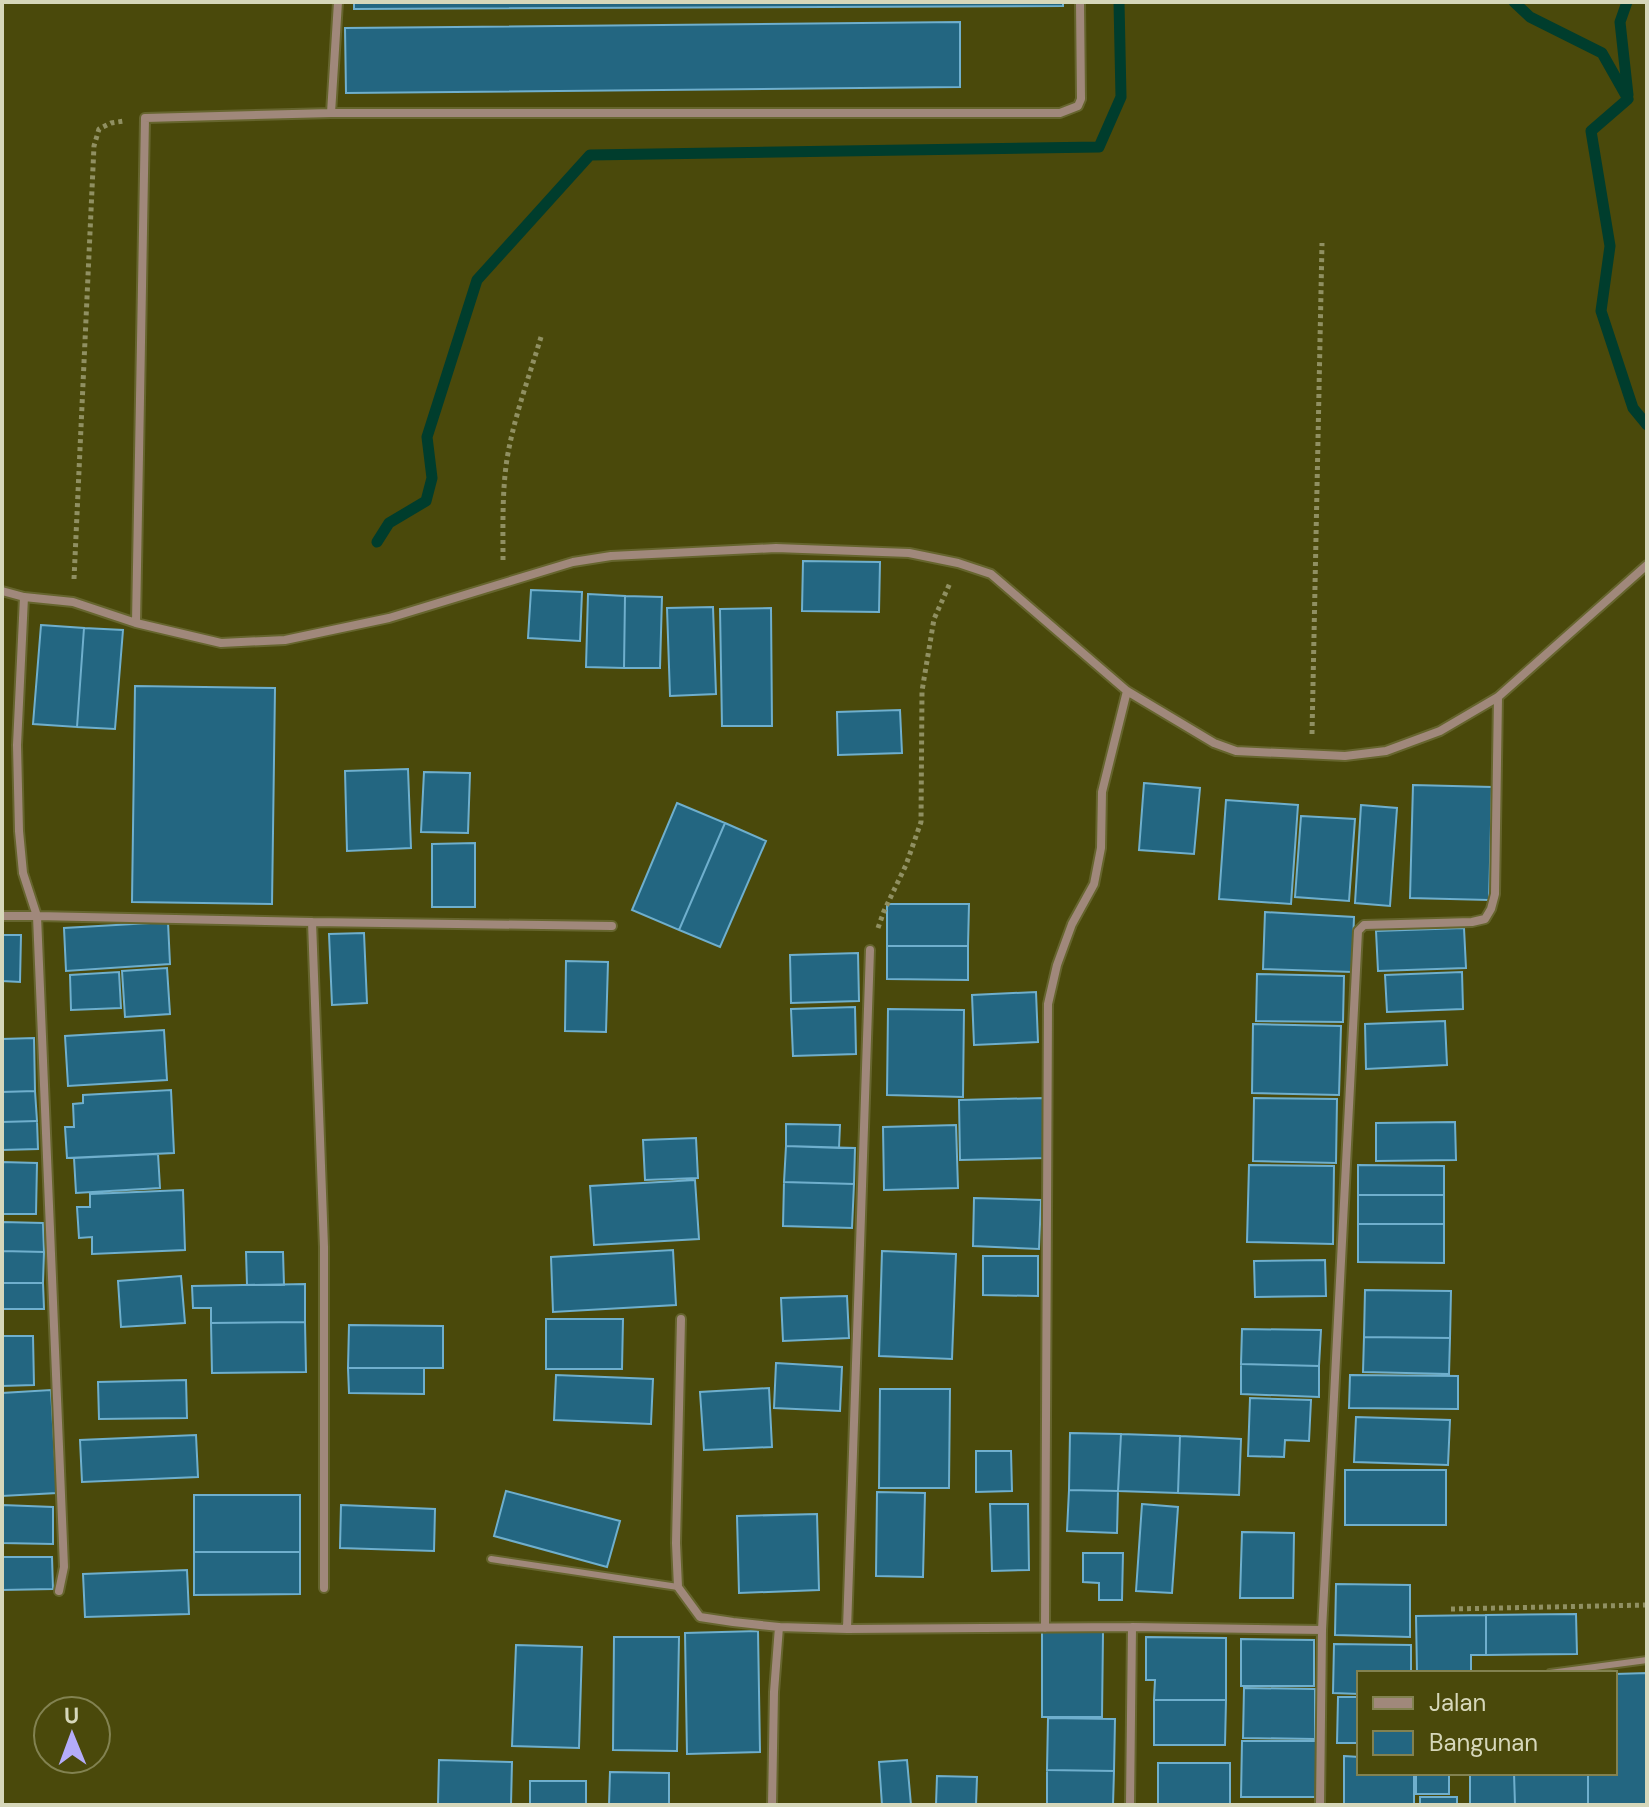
<svg xmlns="http://www.w3.org/2000/svg" width="1649" height="1807" viewBox="0 0 1649 1807" font-family="'DM Sans',sans-serif">
<style>
.lines{fill:none;stroke-linecap:round;stroke-linejoin:round}
.stream{stroke:#003d2d;stroke-width:11}
.building{fill:#236681;stroke:#6fafcd;stroke-width:2}
.lane-casing{stroke:#66652e;stroke-width:10}
.street-casing{stroke:#66652e;stroke-width:12}
.path{stroke:#909062;stroke-width:5;stroke-dasharray:4 4;stroke-linecap:butt}
.lane{stroke:#a0887b;stroke-width:6}
.street{stroke:#a0887b;stroke-width:8}
</style>
<rect width="100%" height="100%" fill="#4a490b"/>
<g class="lines">
<!-- stream -->
<path class="stream" d="M 1514,2 L 1530,17 L 1602,53 L 1628,99 L 1591,131 L 1610,246 L 1601,311 L 1633,408 L 1647,425
M 1627,2 L 1620,22 L 1628,95
M 377,542 L 389,523 L 426,501 L 432,478 L 427,437 L 477,280 L 590,155 L 1099,147 L 1121,97 L 1119,2"/>
</g>
<!-- building -->
<path class="building" d="M 354,2 L 1063,2 L 1063,6 L 354,9 Z
M 960,22 L 960,87 L 346,93 L 345,28 Z
M 803,561 L 880,562 L 879,612 L 802,611 Z
M 531,590 L 582,592 L 580,641 L 528,638 Z
M 588,594 L 625,596 L 624,668 L 586,667 Z
M 625,596 L 662,597 L 660,668 L 624,668 Z
M 713,607 L 716,694 L 670,696 L 667,608 Z
M 771,608 L 772,726 L 722,726 L 720,609 Z
M 41,625 L 84,628 L 77,727 L 33,724 Z
M 84,628 L 123,630 L 115,729 L 77,727 Z
M 135,686 L 275,688 L 272,904 L 132,902 Z
M 900,710 L 902,753 L 838,755 L 837,712 Z
M 408,769 L 411,848 L 347,851 L 345,771 Z
M 424,772 L 470,773 L 468,833 L 421,832 Z
M 1144,783 L 1200,788 L 1194,854 L 1139,850 Z
M 1413,785 L 1492,787 L 1489,900 L 1410,898 Z
M 1226,800 L 1298,805 L 1291,904 L 1219,899 Z
M 677,803 L 725,823 L 679,930 L 632,910 Z
M 1361,805 L 1397,808 L 1390,906 L 1355,903 Z
M 1301,816 L 1355,819 L 1349,901 L 1295,897 Z
M 725,823 L 766,841 L 720,947 L 679,930 Z
M 475,843 L 475,907 L 432,907 L 432,844 Z
M 887,904 L 969,904 L 968,946 L 887,946 Z
M 1265,912 L 1354,917 L 1352,972 L 1263,969 Z
M 168,922 L 170,964 L 66,971 L 64,928 Z
M 1464,928 L 1466,968 L 1378,971 L 1376,931 Z
M 364,933 L 367,1003 L 332,1005 L 329,934 Z
M 2,935 L 21,935 L 20,982 L 2,981 Z
M 887,946 L 968,946 L 968,980 L 887,979 Z
M 858,953 L 859,1001 L 791,1003 L 790,955 Z
M 566,961 L 608,962 L 606,1032 L 565,1031 Z
M 167,968 L 170,1014 L 125,1017 L 122,971 Z
M 119,972 L 121,1008 L 71,1010 L 70,975 Z
M 1462,972 L 1463,1009 L 1387,1012 L 1385,975 Z
M 1257,974 L 1344,976 L 1343,1022 L 1256,1021 Z
M 1036,992 L 1038,1042 L 974,1045 L 972,995 Z
M 855,1007 L 856,1054 L 793,1056 L 791,1009 Z
M 888,1009 L 964,1010 L 963,1097 L 887,1095 Z
M 1445,1021 L 1447,1065 L 1366,1069 L 1365,1024 Z
M 1253,1024 L 1341,1026 L 1339,1095 L 1252,1093 Z
M 164,1030 L 167,1080 L 68,1086 L 65,1036 Z
M 34,1038 L 35,1091 L 2,1092 L 2,1039 Z
M 171,1090 L 174,1153 L 67,1158 L 65,1127 L 74,1127 L 73,1104 L 83,1103 L 83,1095 Z
M 35,1091 L 37,1121 L 2,1122 L 2,1092 Z
M 1044,1098 L 1045,1158 L 960,1160 L 959,1100 Z
M 1254,1098 L 1337,1099 L 1336,1163 L 1253,1161 Z
M 37,1121 L 38,1149 L 2,1150 L 2,1122 Z
M 1455,1122 L 1456,1160 L 1376,1161 L 1376,1123 Z
M 786,1124 L 840,1125 L 839,1148 L 786,1146 Z
M 956,1125 L 958,1188 L 884,1190 L 883,1127 Z
M 696,1138 L 698,1178 L 645,1180 L 643,1140 Z
M 786,1146 L 855,1148 L 854,1184 L 784,1182 Z
M 158,1154 L 160,1188 L 76,1193 L 74,1158 Z
M 2,1162 L 37,1163 L 36,1214 L 2,1214 Z
M 1249,1165 L 1334,1166 L 1333,1244 L 1247,1242 Z
M 1358,1165 L 1444,1166 L 1444,1195 L 1358,1195 Z
M 695,1180 L 699,1239 L 594,1245 L 590,1186 Z
M 784,1182 L 854,1184 L 852,1228 L 783,1226 Z
M 183,1190 L 185,1250 L 92,1254 L 92,1237 L 79,1238 L 77,1207 L 90,1207 L 90,1194 Z
M 1358,1195 L 1444,1195 L 1444,1224 L 1358,1224 Z
M 974,1198 L 1041,1200 L 1039,1249 L 973,1246 Z
M 2,1222 L 43,1223 L 44,1252 L 2,1251 Z
M 1358,1224 L 1444,1224 L 1444,1263 L 1358,1262 Z
M 673,1250 L 676,1305 L 553,1312 L 551,1257 Z
M 2,1251 L 44,1252 L 43,1283 L 2,1283 Z
M 882,1251 L 956,1254 L 952,1359 L 879,1356 Z
M 246,1252 L 283,1252 L 284,1285 L 247,1285 Z
M 983,1256 L 1038,1256 L 1038,1296 L 983,1295 Z
M 1325,1260 L 1326,1296 L 1255,1297 L 1254,1261 Z
M 181,1276 L 185,1323 L 121,1327 L 118,1281 Z
M 2,1283 L 43,1283 L 44,1309 L 2,1309 Z
M 305,1284 L 305,1322 L 211,1323 L 211,1308 L 193,1308 L 192,1286 Z
M 1365,1290 L 1451,1291 L 1450,1338 L 1364,1337 Z
M 847,1296 L 849,1338 L 783,1341 L 781,1298 Z
M 546,1319 L 623,1319 L 622,1369 L 546,1369 Z
M 305,1322 L 306,1372 L 212,1373 L 211,1323 Z
M 349,1325 L 443,1326 L 443,1368 L 348,1368 Z
M 1242,1329 L 1321,1330 L 1319,1366 L 1241,1364 Z
M 2,1336 L 33,1336 L 34,1385 L 2,1386 Z
M 1364,1337 L 1450,1338 L 1449,1374 L 1363,1372 Z
M 776,1363 L 842,1367 L 840,1411 L 774,1408 Z
M 1241,1364 L 1319,1366 L 1319,1397 L 1241,1394 Z
M 348,1368 L 424,1368 L 424,1394 L 349,1393 Z
M 556,1375 L 653,1379 L 651,1424 L 554,1420 Z
M 1350,1375 L 1458,1376 L 1458,1409 L 1349,1408 Z
M 186,1380 L 187,1418 L 99,1419 L 98,1382 Z
M 769,1388 L 772,1447 L 704,1450 L 700,1392 Z
M 880,1389 L 950,1389 L 949,1488 L 879,1488 Z
M 51,1390 L 57,1493 L 2,1496 L 2,1393 Z
M 1250,1398 L 1311,1400 L 1309,1441 L 1285,1440 L 1284,1457 L 1248,1456 Z
M 1356,1417 L 1450,1420 L 1448,1465 L 1354,1462 Z
M 1070,1433 L 1121,1434 L 1118,1491 L 1069,1490 Z
M 1121,1434 L 1180,1436 L 1178,1493 L 1118,1491 Z
M 196,1435 L 198,1477 L 82,1482 L 80,1440 Z
M 1180,1436 L 1241,1439 L 1239,1495 L 1178,1493 Z
M 976,1451 L 1011,1451 L 1012,1491 L 976,1492 Z
M 1345,1470 L 1446,1470 L 1446,1525 L 1345,1525 Z
M 1069,1490 L 1118,1491 L 1117,1533 L 1067,1531 Z
M 506,1491 L 620,1521 L 607,1567 L 494,1536 Z
M 877,1492 L 925,1493 L 923,1577 L 876,1576 Z
M 194,1495 L 300,1495 L 300,1552 L 194,1552 Z
M 990,1504 L 1028,1504 L 1029,1570 L 992,1571 Z
M 1142,1504 L 1178,1507 L 1172,1593 L 1136,1591 Z
M 2,1505 L 53,1507 L 53,1544 L 2,1543 Z
M 341,1505 L 435,1509 L 434,1551 L 340,1548 Z
M 817,1514 L 819,1590 L 739,1593 L 737,1516 Z
M 1242,1532 L 1294,1533 L 1293,1598 L 1240,1598 Z
M 194,1552 L 300,1552 L 300,1594 L 194,1595 Z
M 1083,1553 L 1123,1553 L 1122,1600 L 1099,1600 L 1099,1583 L 1083,1582 Z
M 2,1557 L 52,1557 L 53,1589 L 2,1590 Z
M 187,1570 L 189,1614 L 85,1617 L 83,1574 Z
M 1336,1584 L 1410,1585 L 1410,1637 L 1335,1635 Z
M 1576,1614 L 1577,1654 L 1486,1655 L 1486,1615 Z
M 1486,1615 L 1486,1655 L 1471,1655 L 1471,1673 L 1417,1673 L 1416,1616 Z
M 758,1631 L 760,1752 L 687,1754 L 685,1633 Z
M 1042,1632 L 1103,1632 L 1102,1717 L 1042,1717 Z
M 614,1637 L 679,1637 L 677,1751 L 613,1750 Z
M 1146,1637 L 1226,1638 L 1226,1700 L 1154,1700 L 1155,1680 L 1146,1680 Z
M 1241,1639 L 1314,1640 L 1314,1686 L 1241,1686 Z
M 1334,1644 L 1411,1645 L 1411,1673 L 1359,1673 L 1359,1694 L 1333,1693 Z
M 516,1645 L 582,1647 L 579,1748 L 512,1746 Z
M 1647,1673 L 1647,1805 L 1588,1805 L 1588,1773 L 1615,1773 L 1615,1674 Z
M 1244,1688 L 1315,1689 L 1315,1739 L 1243,1738 Z
M 1338,1697 L 1359,1697 L 1359,1743 L 1337,1743 Z
M 1154,1700 L 1226,1700 L 1225,1745 L 1154,1745 Z
M 1048,1718 L 1115,1719 L 1114,1771 L 1047,1770 Z
M 1242,1741 L 1316,1741 L 1316,1797 L 1241,1797 Z
M 1344,1756 L 1359,1757 L 1359,1773 L 1414,1773 L 1414,1805 L 1344,1805 Z
M 439,1760 L 512,1762 L 511,1805 L 438,1805 Z
M 907,1760 L 911,1805 L 882,1805 L 879,1762 Z
M 1158,1763 L 1230,1763 L 1230,1805 L 1158,1805 Z
M 1047,1770 L 1114,1771 L 1113,1805 L 1047,1805 Z
M 610,1772 L 669,1773 L 669,1805 L 609,1805 Z
M 1416,1773 L 1449,1773 L 1449,1794 L 1416,1794 Z
M 1470,1773 L 1514,1773 L 1515,1805 L 1470,1805 Z
M 1514,1773 L 1588,1773 L 1588,1805 L 1515,1805 Z
M 937,1776 L 977,1777 L 976,1805 L 936,1805 Z
M 530,1781 L 586,1781 L 586,1805 L 530,1805 Z
M 1420,1797 L 1457,1797 L 1457,1805 L 1420,1805 Z"/>
<g class="lines">
<defs>
<path id="lane" d="M 491,1559 L 678,1587
M 1550,1673 L 1647,1660"/>
<path id="street" d="M 331,113 L 338,2
M 2,591 L 24,597 L 73,602 L 136,623 L 221,643 L 285,640 L 389,618 L 573,562 L 611,556 L 776,548 L 909,553 L 958,563 L 991,574 L 1127,691 L 1214,743 L 1236,751 L 1345,756 L 1386,751 L 1440,731 L 1498,697 L 1647,565
M 24,597 L 17,745 L 19,831 L 23,873 L 37,916 L 312,922 L 324,1247 L 324,1588
M 136,623 L 145,118 L 331,113 L 1060,113 L 1078,106 L 1081,99 L 1080,2
M 2,916 L 37,916 L 64,1567 L 59,1591
M 312,922 L 612,926
M 681,1319 L 676,1543 L 678,1587 L 700,1617 L 733,1622 L 779,1627
M 1045,1628 L 1048,1004 L 1057,965 L 1072,924 L 1094,884 L 1101,848 L 1102,792 L 1127,691
M 847,1629 L 870,950
M 772,1805 L 774,1692 L 779,1627 L 847,1629 L 1132,1627 L 1322,1630
M 1130,1805 L 1132,1627
M 1320,1805 L 1322,1630 L 1358,931 L 1364,925 L 1472,922 L 1485,919 L 1491,909 L 1495,894 L 1498,697"/>
</defs>
<!-- lane casing -->
<use href="#lane" class="lane-casing"/>
<!-- street casing -->
<use href="#street" class="street-casing"/>
<!-- path -->
<path class="path" d="M 503,560 C 503,526 502,492 507,459 C 514,417 529,377 541,337
M 74,579 L 94,146 L 99,129 L 111,123 L 124,121
M 1312,734 L 1322,243
M 878,928 L 884,911 L 906,865 L 921,822 L 922,691 L 934,619 L 950,583
M 1451,1609 L 1647,1605"/>
<!-- lane -->
<use href="#lane" class="lane"/>
<!-- street -->
<use href="#street" class="street"/>
</g>
<!-- border -->
<rect width="1649" height="1807" fill="none" stroke="#d6d7ba" stroke-width="8"/>
<!-- legend -->
<rect x="1357" y="1671" width="260" height="104" fill="#4a490b" stroke="#828251" stroke-width="2"/>
<rect x="1373" y="1697" width="40" height="12" fill="#a0887b" stroke="#828251" stroke-width="2"/>
<text x="1429" y="1711" font-size="24" fill="#d6d7ba">Jalan</text>
<rect x="1373" y="1731" width="40" height="24" fill="#236681" stroke="#828251" stroke-width="2"/>
<text x="1429" y="1751" font-size="24" fill="#d6d7ba">Bangunan</text>
<!-- north arrow -->
<g transform="translate(72 1735) rotate(359)"><circle r="38" fill="#4a490b" stroke="#828251" stroke-width="2"/>
<path d="M0-6L14 30L0 20L-14 30Z" fill="#b4acf9"/>
<text y="-12" font-size="22" font-weight="bold" text-anchor="middle" fill="#d6d7ba">U</text>
</g>
</svg>
